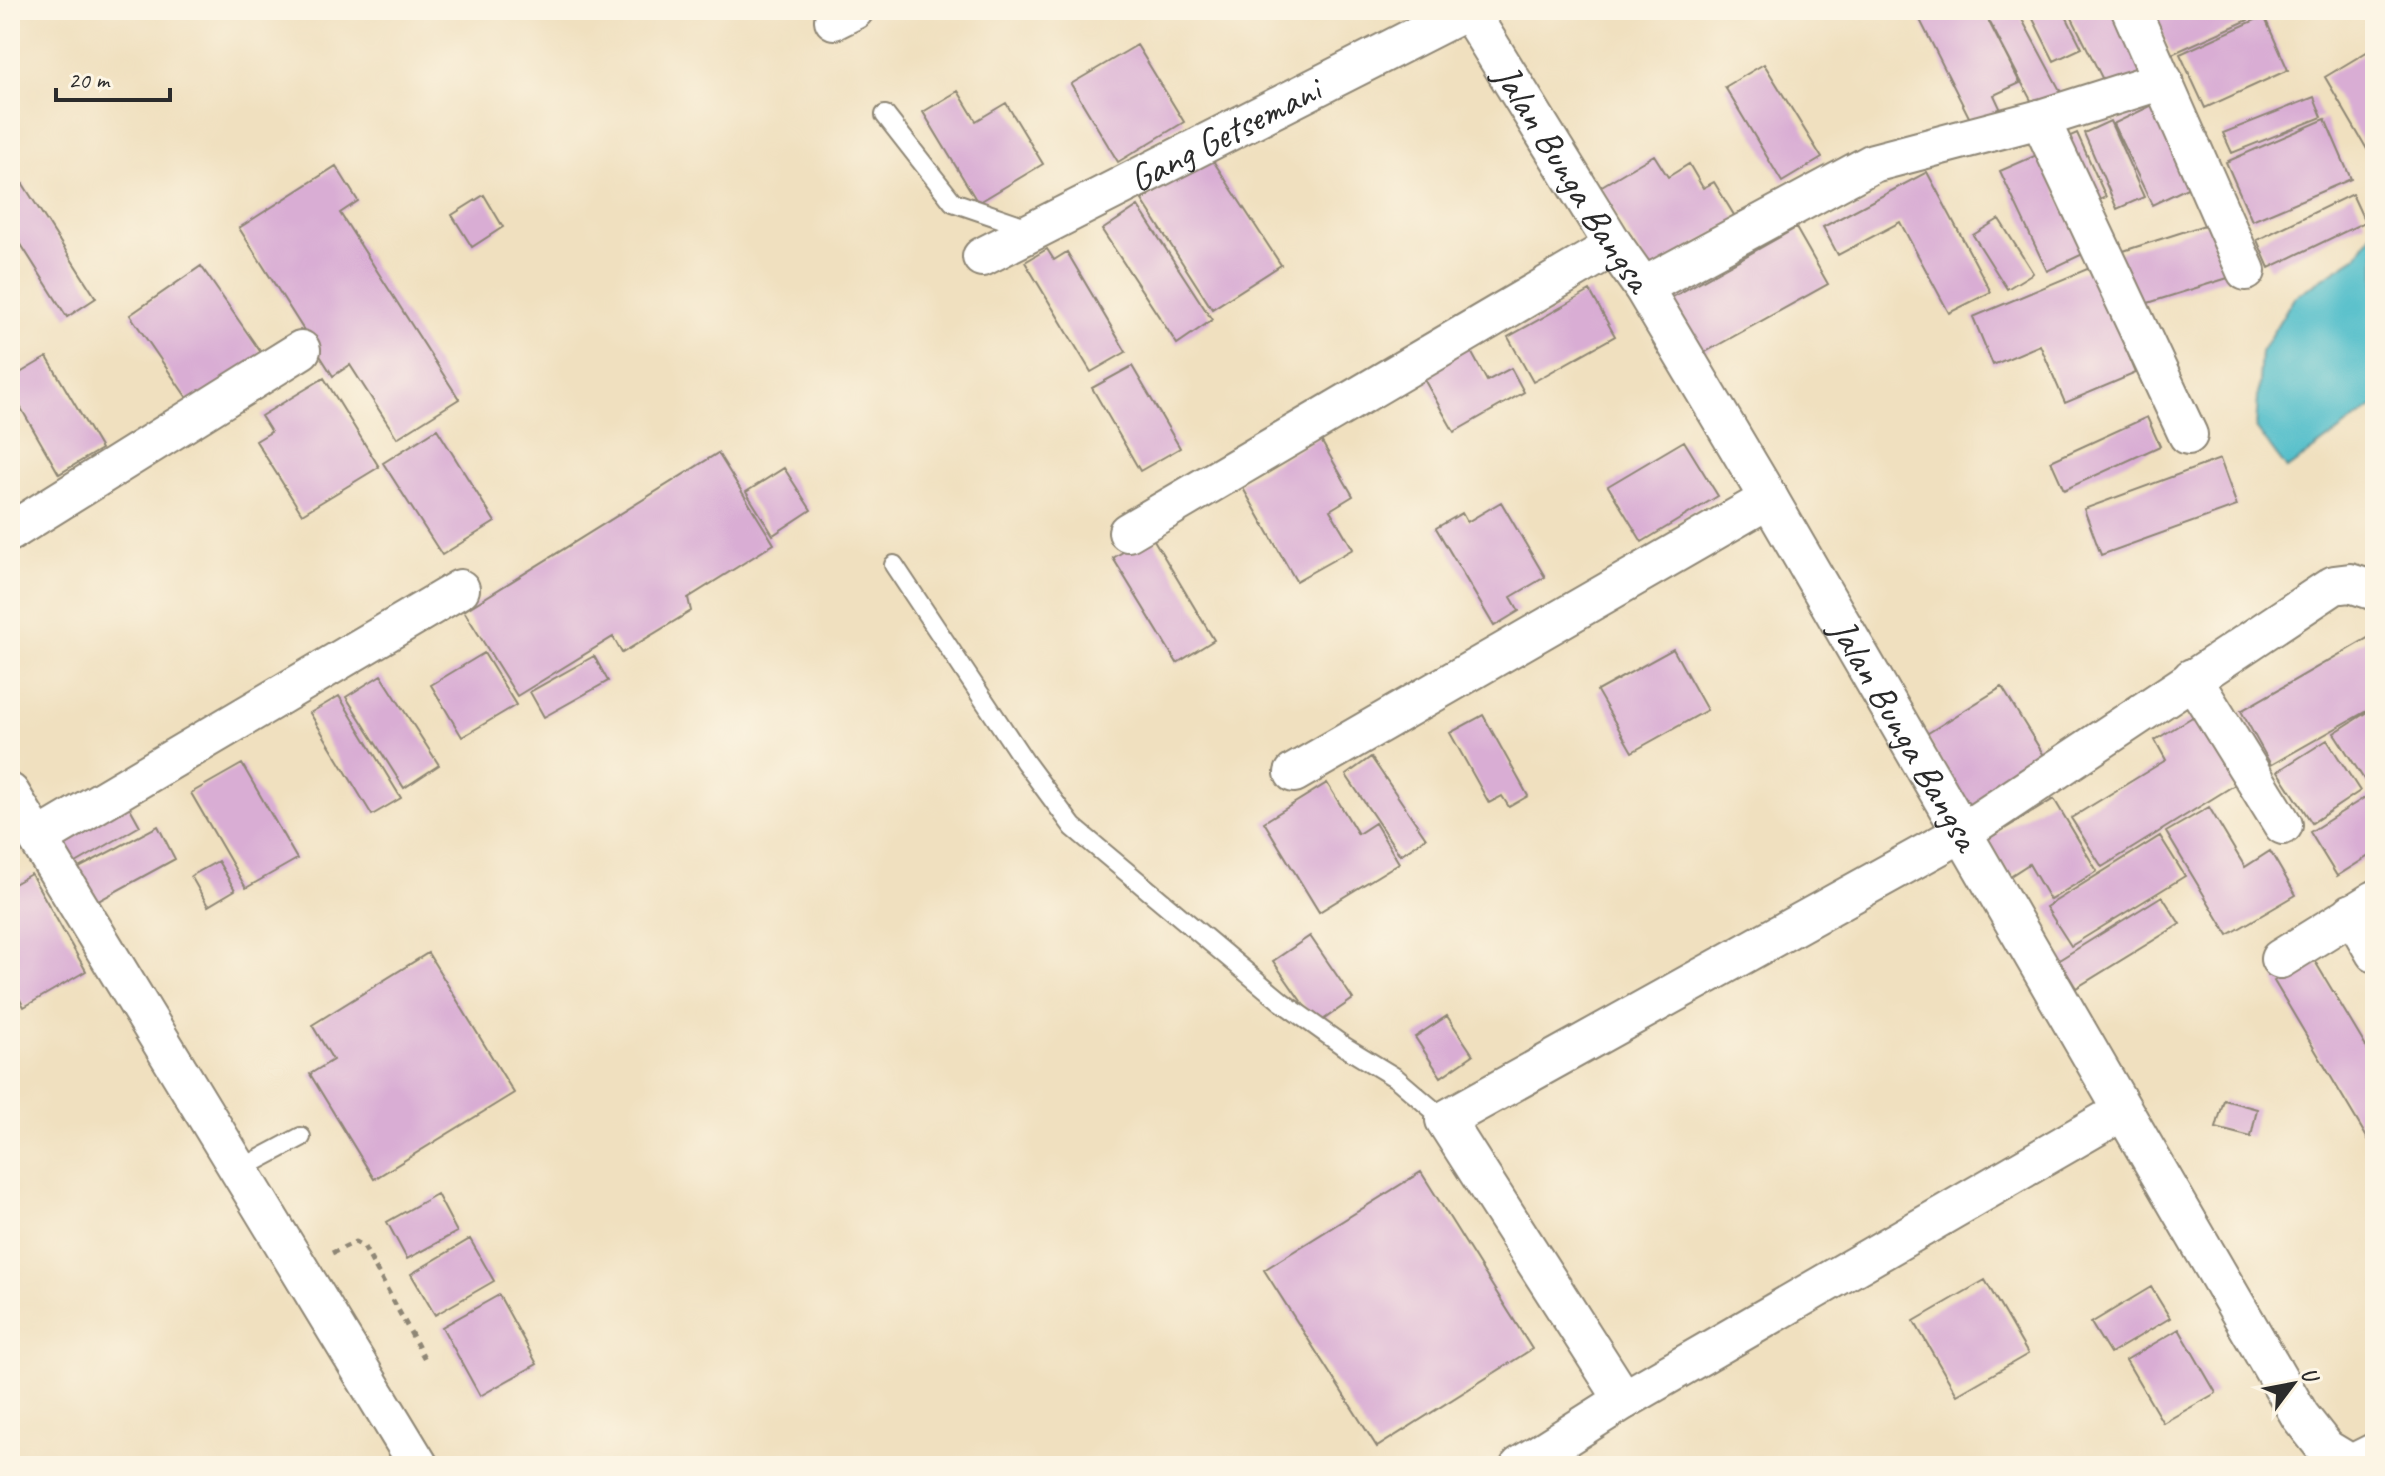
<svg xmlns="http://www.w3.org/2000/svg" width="2385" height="1476" viewBox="0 0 2385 1476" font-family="Caveat,sans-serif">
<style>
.water{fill:#51beca;stroke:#3e747a;stroke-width:2}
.building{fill:#d9add4}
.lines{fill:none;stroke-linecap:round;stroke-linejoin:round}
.lane-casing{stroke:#8e8675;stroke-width:22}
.street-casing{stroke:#8e8675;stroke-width:42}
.path{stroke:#8e8675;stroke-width:5;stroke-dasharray:6 6;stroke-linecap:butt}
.lane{stroke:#fff;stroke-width:18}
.street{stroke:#fff;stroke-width:38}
.labels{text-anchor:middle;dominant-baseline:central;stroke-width:6;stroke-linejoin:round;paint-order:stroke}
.street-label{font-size:38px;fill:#2b2b2b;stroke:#fcf5e5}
</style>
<rect width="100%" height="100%" fill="#fcf5e5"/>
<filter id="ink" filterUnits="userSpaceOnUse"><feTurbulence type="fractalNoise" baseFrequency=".0125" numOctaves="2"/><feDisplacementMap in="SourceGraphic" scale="16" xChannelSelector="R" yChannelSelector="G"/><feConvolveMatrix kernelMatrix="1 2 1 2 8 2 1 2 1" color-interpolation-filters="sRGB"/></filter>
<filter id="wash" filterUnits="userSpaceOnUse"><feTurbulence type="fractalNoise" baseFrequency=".006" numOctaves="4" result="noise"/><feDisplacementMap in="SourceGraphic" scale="32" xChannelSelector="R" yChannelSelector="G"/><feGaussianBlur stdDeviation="1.8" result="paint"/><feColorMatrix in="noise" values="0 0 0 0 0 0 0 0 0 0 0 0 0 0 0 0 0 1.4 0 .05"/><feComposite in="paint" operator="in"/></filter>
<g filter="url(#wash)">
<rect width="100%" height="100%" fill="#f0e0bf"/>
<!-- water -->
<path class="water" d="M 2375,228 L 2375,405 L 2287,469 L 2256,428 L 2261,352 L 2294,297 L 2357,256 Z"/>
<g id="blocks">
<!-- building -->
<path class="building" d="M 1915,10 L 1983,10 L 2020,83 L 1994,95 L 2001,110 L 1973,125 Z
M 1990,10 L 2017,10 L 2063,96 L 2036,110 L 1985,13 Z
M 2036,10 L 2063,10 L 2082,48 L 2054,61 L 2030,13 Z
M 2068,10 L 2120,10 L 2151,71 L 2109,92 Z
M 2152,10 L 2244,10 L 2248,20 L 2172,54 Z
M 2264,16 L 2288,70 L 2205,108 L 2180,54 Z
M 1137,45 L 1184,122 L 1118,162 L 1071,84 Z
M 2375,47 L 2375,163 L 2325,77 Z
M 1764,64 L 1822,158 L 1782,182 L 1725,87 Z
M 958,91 L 976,121 L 1006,103 L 1043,164 L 978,203 L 923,112 Z
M 2314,97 L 2322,117 L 2232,153 L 2223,133 Z
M 2163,100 L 2202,181 L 2152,205 L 2113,124 Z
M 2325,119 L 2351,179 L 2252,221 L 2226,162 Z
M 2110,121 L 2144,197 L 2117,209 L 2084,133 Z
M 2077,133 L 2106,197 L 2086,206 L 2057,142 Z
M 2039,154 L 2085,253 L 2047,271 L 2000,171 Z
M 1654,155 L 1668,177 L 1689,164 L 1703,188 L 1714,182 L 1737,220 L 1651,271 L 1600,187 Z
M 1210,156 L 1281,265 L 1212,309 L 1142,200 Z
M 336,166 L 358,201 L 340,213 L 459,399 L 397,438 L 350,365 L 333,376 L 239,228 Z
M 1927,172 L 1991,292 L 1949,313 L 1900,222 L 1838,255 L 1823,227 Z
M 23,184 L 96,298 L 67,317 L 10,227 L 10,193 Z
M 2352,194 L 2365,222 L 2269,268 L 2257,240 Z
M 484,195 L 503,227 L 472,247 L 452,215 Z
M 1138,206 L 1212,320 L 1177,344 L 1102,230 Z
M 1999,219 L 2033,273 L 2007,289 L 1973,235 Z
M 2214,222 L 2231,277 L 2132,308 L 2114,254 Z
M 1796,228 L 1828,284 L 1702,354 L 1671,298 Z
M 1047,249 L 1054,260 L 1067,252 L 1126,352 L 1091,372 L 1025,262 Z
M 201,266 L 262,354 L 196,411 L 130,315 Z
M 2092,267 L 2136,373 L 2065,403 L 2040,345 L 1993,365 L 1973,317 Z
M 1590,291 L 1615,336 L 1533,382 L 1508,337 Z
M 1468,346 L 1487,381 L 1511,368 L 1524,392 L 1454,432 L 1421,374 Z
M 47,357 L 101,449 L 59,474 L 10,389 L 10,379 Z
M 1132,366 L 1180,448 L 1140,471 L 1092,388 Z
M 324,378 L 379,467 L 302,514 L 256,441 L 271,432 L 261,416 Z
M 2147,417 L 2160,446 L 2064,490 L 2051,461 Z
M 437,429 L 495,522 L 442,555 L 383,463 Z
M 1319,437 L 1353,496 L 1330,510 L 1353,549 L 1296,581 L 1240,483 Z
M 1684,441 L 1718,496 L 1642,542 L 1608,486 Z
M 718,453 L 774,544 L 688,598 L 691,611 L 622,653 L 613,637 L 517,696 L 464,611 Z
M 2220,459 L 2237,506 L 2101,555 L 2084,509 Z
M 784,468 L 811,510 L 773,535 L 746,492 Z
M 1501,502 L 1545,577 L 1511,597 L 1519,611 L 1494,626 L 1436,528 L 1462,513 L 1467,522 Z
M 1151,535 L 1214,640 L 1177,663 L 1113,558 Z
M 2373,635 L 2375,706 L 2271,765 L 2241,711 Z
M 1673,649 L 1707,710 L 1632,752 L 1597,691 Z
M 484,653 L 516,705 L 462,737 L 431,685 Z
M 594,656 L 608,681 L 544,717 L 530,692 Z
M 381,675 L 439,765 L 404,788 L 346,697 Z
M 2002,687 L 2048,762 L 1971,810 L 1925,735 Z
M 339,696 L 401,798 L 372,815 L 310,713 Z
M 2375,707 L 2375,783 L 2369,787 L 2334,733 Z
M 2199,713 L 2241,781 L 2102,867 L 2071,818 L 2166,760 L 2155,740 Z
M 1483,715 L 1528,796 L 1509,807 L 1502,796 L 1489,803 L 1450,733 Z
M 2327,740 L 2360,791 L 2312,823 L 2278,771 Z
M 1371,757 L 1426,838 L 1400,855 L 1346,775 Z
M 242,764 L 297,859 L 246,888 L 191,793 Z
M 1327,783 L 1358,834 L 1375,823 L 1399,863 L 1319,912 L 1264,822 Z
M 2375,791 L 2375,852 L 2337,876 L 2310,832 Z
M 125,799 L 140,826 L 69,867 L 54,840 Z
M 2054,799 L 2097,871 L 2050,900 L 2029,864 L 2010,876 L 1988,839 Z
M 2209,807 L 2245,867 L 2270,851 L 2296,895 L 2228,935 L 2166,832 Z
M 158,826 L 175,859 L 93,904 L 75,870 Z
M 2160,836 L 2185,876 L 2071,946 L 2046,907 Z
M 218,861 L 235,890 L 208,906 L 191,876 Z
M 31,874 L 86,971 L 24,1007 L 10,982 L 10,886 Z
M 2162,896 L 2180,924 L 2076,988 L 2059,960 Z
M 1310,936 L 1353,999 L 1317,1024 L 1273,961 Z
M 428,953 L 514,1093 L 374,1179 L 310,1074 L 333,1060 L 312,1025 Z
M 2313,958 L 2375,1062 L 2375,1151 L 2274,981 Z
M 1447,1016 L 1473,1055 L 1441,1077 L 1415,1037 Z
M 2224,1100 L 2257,1109 L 2251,1137 L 2216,1128 Z
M 1421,1172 L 1532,1349 L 1377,1447 L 1264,1270 Z
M 437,1194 L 457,1232 L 407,1259 L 387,1222 Z
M 470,1239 L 494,1281 L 435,1315 L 411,1274 Z
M 1985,1280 L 2028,1354 L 1957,1395 L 1914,1321 Z
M 2151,1287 L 2170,1318 L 2110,1354 L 2091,1323 Z
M 499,1295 L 537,1364 L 480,1396 L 442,1327 Z
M 2179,1329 L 2216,1393 L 2163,1423 L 2126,1360 Z"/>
</g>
</g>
<g filter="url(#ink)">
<use href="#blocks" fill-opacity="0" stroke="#8e8675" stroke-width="2"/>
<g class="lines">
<defs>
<path id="lane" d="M 885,115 L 953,202 L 1032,229
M 894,565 L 1025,762 L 1073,827 L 1282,1002 L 1345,1047 L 1396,1078 L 1445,1120
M 239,1170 L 301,1137
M 2341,1458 L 2375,1441"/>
<g id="street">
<path id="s1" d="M 1468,10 L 1614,246 L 1643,287 L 1769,499 L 2300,1416 L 2326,1449 L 2341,1458"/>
<path d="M 2131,10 L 2246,271"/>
<path d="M 834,20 L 854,10"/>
<path d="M 2040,119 L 2188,435"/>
<path id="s2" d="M 982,257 L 1468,10"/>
<path d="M 1643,287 L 1873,163 L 2040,119 L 2163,80"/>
<path d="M 10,532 L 301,350"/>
<path d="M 1128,532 L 1614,246"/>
<path d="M 2192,678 L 2283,825"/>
<path d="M 1294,773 L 1769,499"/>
<path d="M 10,793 L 419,1466"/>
<path d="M 39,838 L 460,589"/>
<path d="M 2352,913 L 2375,953"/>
<path d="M 2280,959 L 2375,900"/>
<path d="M 1624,1400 L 1445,1120 L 1960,834 L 2334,585 L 2350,583 L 2375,591"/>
<path d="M 1520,1466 L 1624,1400 L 2121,1112"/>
</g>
</defs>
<!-- lane casing -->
<use href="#lane" class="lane-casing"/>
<!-- street casing -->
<use href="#street" class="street-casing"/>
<!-- path -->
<path class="path" d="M 332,1253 L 355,1242 L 364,1247 L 426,1361"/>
<!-- lane -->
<use href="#lane" class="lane"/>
<!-- street -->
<use href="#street" class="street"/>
</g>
</g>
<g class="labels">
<!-- street labels -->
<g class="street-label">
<text stroke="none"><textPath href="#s2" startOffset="272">Gang Getsemani</textPath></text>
<text stroke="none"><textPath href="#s1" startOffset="198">Jalan Bunga Bangsa</textPath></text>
<text stroke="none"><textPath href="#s1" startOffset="846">Jalan Bunga Bangsa</textPath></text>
</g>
</g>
<!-- margin -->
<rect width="2385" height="1476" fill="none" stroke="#fcf5e5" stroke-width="40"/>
<!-- north arrow -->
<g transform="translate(2293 1384) rotate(58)" stroke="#fcf5e5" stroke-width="6" paint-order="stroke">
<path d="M0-6L14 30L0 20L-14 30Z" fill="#2b2b2b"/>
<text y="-12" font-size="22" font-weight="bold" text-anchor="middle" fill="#2b2b2b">U</text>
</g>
<!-- scale -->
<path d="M56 88v12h114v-12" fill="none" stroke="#2b2b2b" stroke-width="4"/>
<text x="68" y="88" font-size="24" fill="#2b2b2b" stroke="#fcf5e5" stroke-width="6" paint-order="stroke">20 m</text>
</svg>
